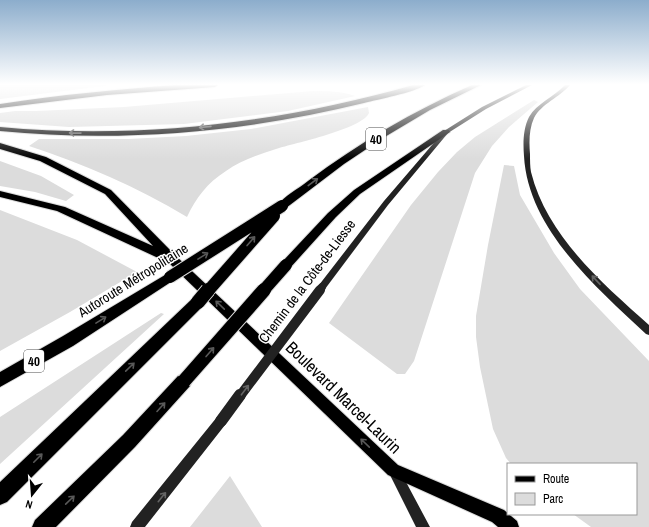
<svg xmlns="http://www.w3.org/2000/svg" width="649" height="527" viewBox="0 0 649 527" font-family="'Archivo Narrow',sans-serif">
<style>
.green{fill:#dcdcdc}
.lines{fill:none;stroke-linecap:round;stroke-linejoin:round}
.primary-casing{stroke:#dbdbdb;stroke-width:2}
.highway-casing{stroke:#dbdbdb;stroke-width:2}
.secondary{fill:#222;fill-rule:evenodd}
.primary{fill:#000;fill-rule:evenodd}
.highway{fill:#000;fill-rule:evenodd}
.highway-bridge-far2-casing{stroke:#dbdbdb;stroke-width:10;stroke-linecap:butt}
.highway-bridge-far1-casing{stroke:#dbdbdb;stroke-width:14;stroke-linecap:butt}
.highway-bridge-casing{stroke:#dbdbdb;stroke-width:16;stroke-linecap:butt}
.secondary-bridge-far2{stroke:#222;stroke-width:8}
.secondary-bridge-far1{stroke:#222;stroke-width:10}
.secondary-bridge{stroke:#222;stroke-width:12}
.highway-bridge-far2{stroke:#000;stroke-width:9}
.highway-bridge-far1{stroke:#000;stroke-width:12}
.highway-bridge{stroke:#000;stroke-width:14}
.oneway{stroke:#595959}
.oneway2{stroke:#646464}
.labels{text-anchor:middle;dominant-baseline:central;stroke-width:3;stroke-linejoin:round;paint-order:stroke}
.shield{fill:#fff;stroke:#4c4c4c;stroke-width:1}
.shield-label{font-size:13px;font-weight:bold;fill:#000}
.street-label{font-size:14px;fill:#000;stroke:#fff}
.near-street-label{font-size:17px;fill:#000;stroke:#fff}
</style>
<rect width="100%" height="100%" fill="#fff"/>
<!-- green -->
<path class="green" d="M 0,85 L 112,85 L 0,99 Z
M 313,91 C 328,91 340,91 355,96 L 288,111 L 184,124 L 69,127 L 0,122 L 0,113 L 15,111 L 36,111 L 124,107 Z
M 534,100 L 538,102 L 509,127 L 492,146 L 475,173 L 414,361 L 405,374 L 397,374 L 329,323 L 411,205 L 438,172 L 457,152 L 475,137 Z
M 368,107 L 369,113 C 362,129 295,143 276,149 C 260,154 240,161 226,171 C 207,183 196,198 187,217 C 137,187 84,164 29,146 L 39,139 L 128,139 L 186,136 L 251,129 Z
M 0,161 L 41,176 L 74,195 L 66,201 L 35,192 L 0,186 Z
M 504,165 L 514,166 L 520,195 L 554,253 L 580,289 L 649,361 L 649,527 L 591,527 L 573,514 L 636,514 L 636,464 L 511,464 L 506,458 L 493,429 L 480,367 L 476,337 L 476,316 L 488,245 Z
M 0,210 L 77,240 L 137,272 L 70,312 L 0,351 Z
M 161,313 L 164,314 L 0,464 L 0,417 Z
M 230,476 L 262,527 L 190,527 Z"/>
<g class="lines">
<defs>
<path id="primary" d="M 173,256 L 177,257 L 398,465 L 504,510 L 517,521 L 519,527 L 498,527 L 492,522 L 388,475 L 169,263 L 168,260 L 169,257 Z"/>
<path id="highway" d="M 177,85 L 218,85 L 215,87 L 107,95 L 0,108 L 0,104 C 59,95 118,89 177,85 Z
M 413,85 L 425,85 C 413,93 379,99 364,103 C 247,132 121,143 0,131 L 0,127 C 138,140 280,123 413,85 Z
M 472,85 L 481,85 L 430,110 L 383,138 L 344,164 L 286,208 L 282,209 L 277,206 C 284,196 298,189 308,181 C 359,143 413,111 472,85 Z
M 443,130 L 449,130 L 450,132 L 360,194 L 336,217 L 290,268 L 286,269 L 282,268 L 280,265 L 282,262 L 328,213 L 354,190 Z
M 0,143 L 46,157 L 111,190 L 177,257 L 179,260 L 177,263 L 173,264 L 169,263 L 57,211 L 0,197 L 0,191 L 65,207 L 153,246 L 105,194 L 40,161 L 0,149 Z
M 170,272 L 174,274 L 176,277 L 174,280 L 73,346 L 0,387 L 0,372 L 63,336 Z
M 198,297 L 203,298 L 205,302 L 203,306 L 7,502 L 0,505 L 0,482 L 193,298 Z
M 184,373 L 190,376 L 192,381 L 190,386 L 135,447 L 56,527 L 32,527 L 35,520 L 123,435 L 178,376 Z"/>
</defs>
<!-- primary casing -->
<use href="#primary" class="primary-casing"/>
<!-- highway casing -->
<use href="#highway" class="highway-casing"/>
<!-- secondary -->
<path class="secondary" d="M 526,85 L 532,85 L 486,109 L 448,133 L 388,205 L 325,289 L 319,289 L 318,287 L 319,285 L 384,201 L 444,131 L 482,107 Z
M 565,85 L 570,85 C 560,97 541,104 534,118 C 529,129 529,142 530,154 C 530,160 530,167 531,172 C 547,236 602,283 649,325 L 649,335 L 646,334 C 596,287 528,229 524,156 C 523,143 523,129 529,117 C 537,103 554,97 565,85 Z
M 221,415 L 225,417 L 227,421 L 225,425 L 145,527 L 130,527 L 132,522 L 217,417 Z
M 394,465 L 398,467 L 430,527 L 416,527 L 388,471 L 390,467 Z"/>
<!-- primary -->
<use href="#primary" class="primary"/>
<!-- highway -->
<use href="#highway" class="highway"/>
<defs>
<path id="highway-bridge-far2" d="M 280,207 L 282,206"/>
<path id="highway-bridge-far1" d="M 170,277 L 282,206
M 208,291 L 274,216
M 263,291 L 286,265"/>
<path id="highway-bridge" d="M 198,302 L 208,290
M 184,381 L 264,290"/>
</defs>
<!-- highway-bridge-far2 casing -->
<use href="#highway-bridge-far2" class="highway-bridge-far2-casing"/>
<!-- highway-bridge-far1 casing -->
<use href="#highway-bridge-far1" class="highway-bridge-far1-casing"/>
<!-- highway-bridge casing -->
<use href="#highway-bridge" class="highway-bridge-casing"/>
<!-- secondary-bridge-far2 -->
<path class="secondary-bridge-far2" d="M 319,291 L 322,287"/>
<!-- secondary-bridge-far1 -->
<path class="secondary-bridge-far1" d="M 240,396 L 320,290"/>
<!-- secondary-bridge -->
<path class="secondary-bridge" d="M 221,421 L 240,395"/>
<!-- highway-bridge-far2 -->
<use href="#highway-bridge-far2" class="highway-bridge-far2"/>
<!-- highway-bridge-far1 -->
<use href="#highway-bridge-far1" class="highway-bridge-far1"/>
<!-- highway-bridge -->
<use href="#highway-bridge" class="highway-bridge"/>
</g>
<!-- one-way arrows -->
<defs><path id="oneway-shaft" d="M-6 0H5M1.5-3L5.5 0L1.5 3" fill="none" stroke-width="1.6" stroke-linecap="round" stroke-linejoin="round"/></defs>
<g class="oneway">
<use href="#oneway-shaft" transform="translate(205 127) rotate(174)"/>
<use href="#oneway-shaft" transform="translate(75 133) rotate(-179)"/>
<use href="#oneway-shaft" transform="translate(313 182) rotate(-37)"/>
<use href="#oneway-shaft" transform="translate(251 241) rotate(-49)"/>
<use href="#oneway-shaft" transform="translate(203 256) rotate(-32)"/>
<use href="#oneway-shaft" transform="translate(220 305) rotate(-136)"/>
<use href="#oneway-shaft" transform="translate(101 320) rotate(-32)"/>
<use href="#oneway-shaft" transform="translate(210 352) rotate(-49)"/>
<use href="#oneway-shaft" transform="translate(130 367) rotate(-44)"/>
<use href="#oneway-shaft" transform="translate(161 407) rotate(-48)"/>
<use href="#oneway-shaft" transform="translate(365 443) rotate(-136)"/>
<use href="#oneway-shaft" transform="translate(38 458) rotate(-45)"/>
<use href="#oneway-shaft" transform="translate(70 500) rotate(-44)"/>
</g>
<g class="oneway2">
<use href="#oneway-shaft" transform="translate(596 280) rotate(-133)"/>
<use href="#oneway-shaft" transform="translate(245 390) rotate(-53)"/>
<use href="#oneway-shaft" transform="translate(162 497) rotate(-51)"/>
</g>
<!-- sky -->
<linearGradient id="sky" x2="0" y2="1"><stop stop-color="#8cadcc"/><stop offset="0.53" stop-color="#fff"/><stop offset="1" stop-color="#fff" stop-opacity="0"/></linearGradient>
<rect width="649" height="159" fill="url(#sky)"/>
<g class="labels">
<!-- shield labels -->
<g class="shield">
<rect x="366" y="128" width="20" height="22" rx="3"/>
<rect x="24" y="350" width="20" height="22" rx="3"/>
</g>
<g class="shield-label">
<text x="376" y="139">40</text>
<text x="34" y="361">40</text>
</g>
<!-- street labels -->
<g class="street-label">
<text transform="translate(133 280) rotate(-32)">Autoroute Métropolitaine</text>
<text transform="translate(307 281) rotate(-53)">Chemin de la Côte-de-Liesse</text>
</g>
<!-- near-street labels -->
<g class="near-street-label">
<text transform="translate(344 397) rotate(44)">Boulevard Marcel-Laurin</text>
</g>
</g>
<!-- legend -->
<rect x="507" y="463" width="130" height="52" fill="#ffffff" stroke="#999999"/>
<rect x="515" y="476" width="20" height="6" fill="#000000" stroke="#999999"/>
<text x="543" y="483" font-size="12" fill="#000000">Route</text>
<rect x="515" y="493" width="20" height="12" fill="#dcdcdc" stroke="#999999"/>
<text x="543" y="503" font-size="12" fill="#000000">Parc</text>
<!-- north arrow -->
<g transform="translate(32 495) rotate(197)" stroke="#ffffff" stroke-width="3" paint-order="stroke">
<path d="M0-3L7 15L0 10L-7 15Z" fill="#000000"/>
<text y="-6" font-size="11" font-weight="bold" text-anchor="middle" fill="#000000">N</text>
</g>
</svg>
